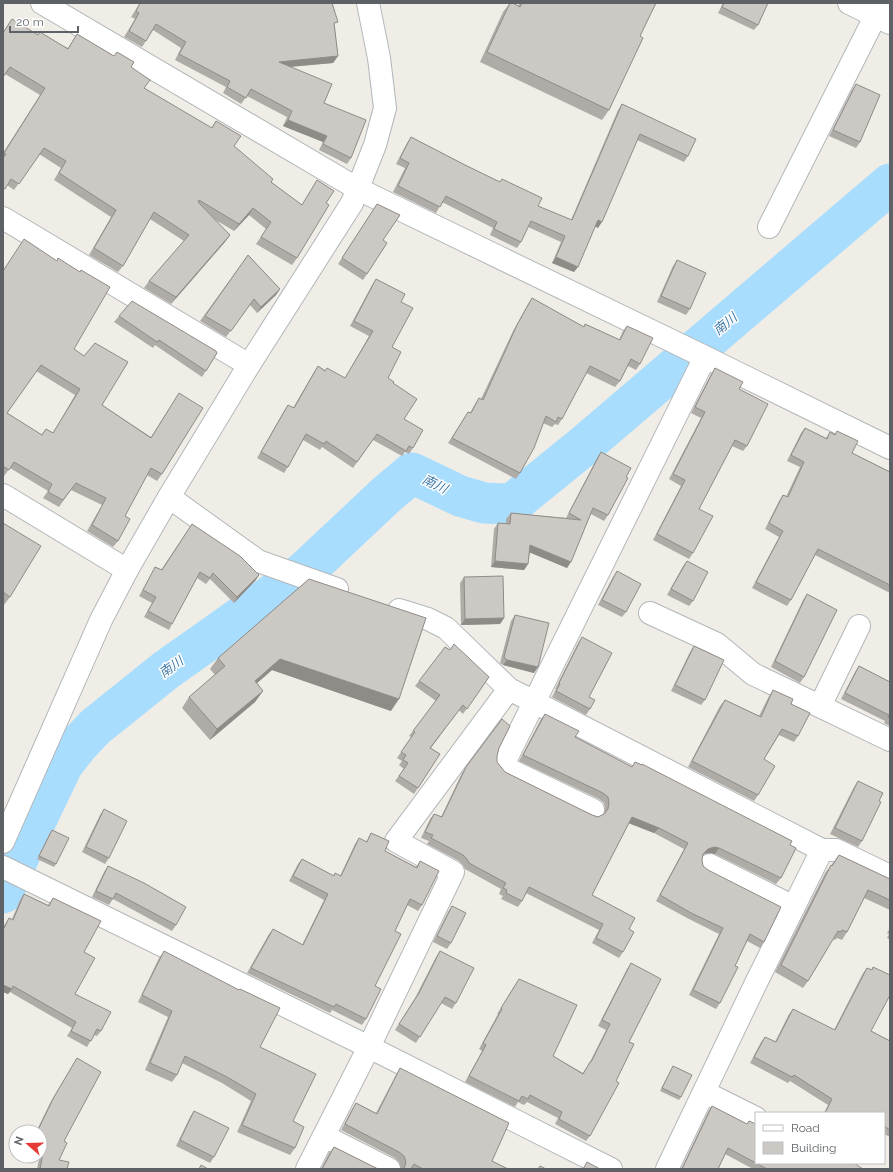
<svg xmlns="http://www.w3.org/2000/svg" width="893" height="1172" viewBox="0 0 893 1172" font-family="Raleway,'Noto Sans JP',sans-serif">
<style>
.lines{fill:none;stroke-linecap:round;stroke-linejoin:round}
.river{stroke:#a9ddfd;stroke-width:41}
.street-casing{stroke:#b3b7ba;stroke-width:24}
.secondary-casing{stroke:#b2b6ba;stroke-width:24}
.street{stroke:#fff;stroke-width:22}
.secondary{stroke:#fff;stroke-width:22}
.wall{fill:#afaca8;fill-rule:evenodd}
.shaded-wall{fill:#8f8c88}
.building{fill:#ccc8c3;stroke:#8f8c88;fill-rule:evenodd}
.labels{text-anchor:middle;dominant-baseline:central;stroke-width:3;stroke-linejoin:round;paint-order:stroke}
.water-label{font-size:13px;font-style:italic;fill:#4179a7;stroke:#fff}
</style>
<rect width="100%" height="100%" fill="#f0ede6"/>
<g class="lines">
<!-- river -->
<path class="river" d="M 3,893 L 20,854 L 63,764 L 78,745 L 95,727 L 166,670 L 303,573 L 386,495 L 412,473 L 460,496 L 484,503 L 512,504 L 581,448 L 890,184"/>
<defs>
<path id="street" d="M 42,3 L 358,189 L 705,357 L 890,448
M 849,3 L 890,23
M 3,218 L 249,365
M 769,227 L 882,3
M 3,495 L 127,570
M 169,497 L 258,561 L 337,589
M 399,610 L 428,619 L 446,628 L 509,689 L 822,850 L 836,850 L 890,876
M 650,613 L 717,644 L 753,674 L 890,740
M 820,706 L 859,626
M 593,810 L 510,770 L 505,764 L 506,759 L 705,357
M 710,865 L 794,907
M 3,867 L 369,1047 L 611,1169
M 704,1092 L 756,1118
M 324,1136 L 389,1169
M 307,1169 L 369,1047 L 453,872 L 396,841 L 509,689
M 667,1169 L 755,985 L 822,850"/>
<path id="secondary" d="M 3,842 L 101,620 L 127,570 L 169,497 L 249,365 L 352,203 L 375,145 L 385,108 L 379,58 L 368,3"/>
</defs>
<!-- street casing -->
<use href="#street" class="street-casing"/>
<!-- secondary casing -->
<use href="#secondary" class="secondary-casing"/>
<!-- street -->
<use href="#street" class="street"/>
<!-- secondary -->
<use href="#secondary" class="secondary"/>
</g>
<!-- wall -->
<path class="wall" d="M 140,3 L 332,3 L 338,56 L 333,63 L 291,67 L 324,103 L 351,158 L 347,164 L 319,150 L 323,142 L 283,126 L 287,117 L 247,96 L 241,104 L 223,93 L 226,87 L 175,60 L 181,48 L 153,30 L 142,47 L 124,37 L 135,19 L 131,17 Z
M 510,3 L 518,6 L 520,3 L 656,3 L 640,36 L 609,110 L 602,120 L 480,62 L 503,12 Z
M 723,3 L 768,3 L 758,25 L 754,30 L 718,13 Z
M 12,19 L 38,35 L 68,48 L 77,34 L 114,56 L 117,52 L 131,67 L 144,88 L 211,128 L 216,121 L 234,146 L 271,182 L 302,205 L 317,180 L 326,203 L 297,258 L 292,265 L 256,244 L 266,229 L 249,215 L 234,231 L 214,219 L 230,235 L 225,242 L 171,304 L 144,288 L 149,281 L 184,241 L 150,219 L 123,266 L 118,272 L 89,255 L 111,217 L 54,180 L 61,168 L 39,154 L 14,190 L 7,185 L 3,191 L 3,153 L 40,95 L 5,74 L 3,77 L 3,32 Z
M 856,84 L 860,142 L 856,148 L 829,136 L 852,90 Z
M 622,104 L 688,156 L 684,162 L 637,140 L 598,228 L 595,226 L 574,272 L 552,263 L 561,242 L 528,227 L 521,242 L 517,248 L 490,235 L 493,228 L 442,202 L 436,213 L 393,192 L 405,168 L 396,164 L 407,143 L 411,137 L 465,165 L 500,182 L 502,179 L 538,206 L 571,220 L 618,110 Z
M 377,204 L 383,240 L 387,243 L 363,280 L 338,264 Z
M 248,255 L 280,289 L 276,295 L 257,313 L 250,305 L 226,337 L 200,321 Z
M 677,260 L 690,309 L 686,315 L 657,302 L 673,266 Z
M 3,271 L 74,349 L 102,405 L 151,437 L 179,393 L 162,474 L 157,481 L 147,475 L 125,516 L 118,541 L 113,547 L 87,531 L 102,505 L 71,490 L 59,507 L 43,498 L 48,491 L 10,468 L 4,476 L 3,476 ZM 36,371 L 75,395 L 53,433 L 46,429 L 41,435 L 7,413 Z
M 376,279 L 401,302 L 392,347 L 388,378 L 393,383 L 413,448 L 409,454 L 405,452 L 402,456 L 373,440 L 353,468 L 322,447 L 320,450 L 303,440 L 288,467 L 284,473 L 257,458 L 284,411 L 288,405 L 293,408 L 314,372 L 318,366 L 325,370 L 345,378 L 369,336 L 350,326 L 372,285 Z
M 532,298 L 584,327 L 585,324 L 619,340 L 623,331 L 627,326 L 640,364 L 636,370 L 628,366 L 620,381 L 615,387 L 586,373 L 562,419 L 558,425 L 555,424 L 552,427 L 543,423 L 520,473 L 516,479 L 448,443 L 468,412 L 470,413 L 475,404 L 479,398 L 481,399 L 513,331 L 528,304 Z
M 119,316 L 217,353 L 202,377 L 155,345 L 153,348 L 114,322 Z
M 715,368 L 739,389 L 747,446 L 743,451 L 732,446 L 699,509 L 693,553 L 689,559 L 653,540 L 681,486 L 669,479 L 701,418 L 691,413 L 711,374 Z
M 805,428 L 826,438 L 830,432 L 835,434 L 837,431 L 852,453 L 890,472 L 890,593 L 815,555 L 791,600 L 787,606 L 752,588 L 779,537 L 765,529 L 779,501 L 783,495 L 786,497 L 800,467 L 787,461 L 801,433 Z
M 601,452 L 626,477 L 608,515 L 604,521 L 591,514 L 567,568 L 530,552 L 528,564 L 524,570 L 491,567 L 494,529 L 498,523 L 506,524 L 506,519 L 511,513 L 566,518 L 597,458 Z
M 3,523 L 10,597 L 4,605 L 3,605 Z
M 192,524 L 259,575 L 255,581 L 234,603 L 210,579 L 206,584 L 197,578 L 172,624 L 169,630 L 144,617 L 152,603 L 139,596 L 152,573 L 155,567 L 161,570 Z
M 687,561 L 693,601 L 689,606 L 667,595 L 683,566 Z
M 617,571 L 626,612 L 622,617 L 598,605 L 613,577 Z
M 464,577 L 504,618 L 500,624 L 461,625 L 460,583 Z
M 309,579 L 391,711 L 272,670 L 257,683 L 263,691 L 255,702 L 210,740 L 182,708 L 189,697 L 215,675 L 210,669 L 218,658 Z
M 807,594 L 804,677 L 800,683 L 771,667 L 803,600 Z
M 515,615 L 538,667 L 534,673 L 503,665 L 500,663 L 511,621 Z
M 582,637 L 590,709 L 586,715 L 552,697 L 556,689 L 555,689 L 578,643 Z
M 694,646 L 705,700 L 701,705 L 671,691 L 690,652 Z
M 859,666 L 890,682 L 890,726 L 884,723 L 885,721 L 841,699 L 855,672 Z
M 489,677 L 463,714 L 459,710 L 431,748 L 440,754 L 414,794 L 395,781 L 404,769 L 399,765 L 402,761 L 397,758 L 411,737 L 409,736 L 436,701 L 415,686 L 419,681 Z
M 773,690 L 791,704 L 798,736 L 794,742 L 779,735 L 764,759 L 758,795 L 754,801 L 688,767 L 720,706 L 725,700 L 759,716 L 769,696 Z
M 545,714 L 575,737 L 632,767 L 635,762 L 790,845 L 781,878 L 776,884 L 715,854 L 710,853 L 703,854 L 702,856 L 702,860 L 703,866 L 764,942 L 760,948 L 747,941 L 735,966 L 720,1003 L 716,1009 L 689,995 L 719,934 L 687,918 L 656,901 L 684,849 L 654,833 L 629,823 L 592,895 L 629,929 L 623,952 L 619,958 L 592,943 L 599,930 L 526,893 L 522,901 L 518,907 L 501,899 L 503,896 L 499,894 L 501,889 L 465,869 L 463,865 L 459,861 L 427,844 L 429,841 L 421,838 L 430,819 L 434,814 L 441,817 L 462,773 L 502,719 L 499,748 L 497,756 L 497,762 L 505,772 L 592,815 L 598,817 L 604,814 L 605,809 L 604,803 L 599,799 L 519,761 L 541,719 Z
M 858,781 L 879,801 L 862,841 L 858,847 L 830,834 L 854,787 Z
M 104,809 L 109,858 L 105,864 L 82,852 L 100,815 Z
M 52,830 L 56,864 L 54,867 L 37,859 L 50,833 Z
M 371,833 L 385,851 L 416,867 L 420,861 L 422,905 L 418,911 L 407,905 L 395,931 L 375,986 L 366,1019 L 362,1025 L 332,1010 L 330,1013 L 247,973 L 269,934 L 273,929 L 302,945 L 324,900 L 289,881 L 298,864 L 302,859 L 334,876 L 335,873 L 340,876 L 355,844 L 359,838 L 366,842 Z
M 839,855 L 890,879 L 890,910 L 864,898 L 847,932 L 842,940 L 837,938 L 835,940 L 833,939 L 808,981 L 803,988 L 775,972 L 825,873 Z
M 108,866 L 176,925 L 172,931 L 113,899 L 109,905 L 92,897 L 104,872 Z
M 24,894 L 48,905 L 53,898 L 84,952 L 75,994 L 101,1031 L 97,1036 L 94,1035 L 87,1047 L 67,1036 L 72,1028 L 10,992 L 8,994 L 3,992 L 3,927 L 9,918 L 12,919 L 20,900 Z
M 452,906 L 451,943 L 447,949 L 433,942 L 448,912 Z
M 890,928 L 890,940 L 887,938 L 889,934 L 887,933 Z
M 164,951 L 260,1047 L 293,1121 L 295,1148 L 290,1155 L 237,1132 L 251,1101 L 222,1083 L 182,1063 L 177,1075 L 172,1082 L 145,1070 L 168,1017 L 138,1002 L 159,958 Z
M 440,951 L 456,1003 L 452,1009 L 441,1003 L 416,1043 L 395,1030 L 415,998 L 436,957 Z
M 631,963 L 629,1042 L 590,1136 L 586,1141 L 555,1124 L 558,1118 L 527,1102 L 524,1105 L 518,1102 L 515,1107 L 465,1082 L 482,1051 L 479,1049 L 498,1014 L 497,1014 L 519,979 L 553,1056 L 583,1073 L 590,1062 L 606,1030 L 598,1026 L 627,969 Z
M 873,967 L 871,1031 L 890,1041 L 890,1137 L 884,1134 L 884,1113 L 824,1113 L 828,1105 L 790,1081 L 788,1083 L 750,1063 L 761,1042 L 765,1037 L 775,1042 L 789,1014 L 793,1009 L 834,1030 L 863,973 L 867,968 L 871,970 Z
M 77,1058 L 64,1141 L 59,1160 L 67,1169 L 37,1169 L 40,1154 L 43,1148 L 40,1132 L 36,1132 L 50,1103 Z
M 673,1066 L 681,1097 L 679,1100 L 660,1091 Z
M 400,1068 L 492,1161 L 508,1169 L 401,1169 L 399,1162 L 395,1158 L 341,1130 L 352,1109 L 356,1103 L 376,1113 L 396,1075 Z
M 712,1106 L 747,1124 L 749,1121 L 756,1163 L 863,1169 L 753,1169 L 725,1154 L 718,1169 L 681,1169 L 708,1112 Z
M 194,1111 L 214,1157 L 210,1163 L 176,1146 L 190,1117 Z
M 334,1147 L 378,1169 L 321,1169 L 329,1153 Z"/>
<!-- shaded-wall -->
<path class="shaded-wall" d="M 338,56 L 333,63 L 275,68 L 279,62 Z
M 288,120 L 327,136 L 323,142 L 283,126 Z
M 253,208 L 249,215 L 234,231 L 239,224 Z
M 598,220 L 602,222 L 598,228 L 594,226 Z
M 230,235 L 225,242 L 171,304 L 176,297 Z
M 556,257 L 578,267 L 574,272 L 552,263 Z
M 280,289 L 276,295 L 257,313 L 261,307 Z
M 530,545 L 571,562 L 567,568 L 526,551 Z
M 495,561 L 528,564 L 524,570 L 491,567 Z
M 259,575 L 255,581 L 234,603 L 237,597 Z
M 504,618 L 500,624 L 461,625 L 465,619 Z
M 280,659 L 399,699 L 391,711 L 272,670 L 247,692 L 255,681 Z
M 507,660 L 538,667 L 534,673 L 503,665 Z
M 263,691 L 255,702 L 210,740 L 217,729 Z
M 632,817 L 659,828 L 654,833 L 628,823 Z
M 714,847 L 719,848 L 715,854 L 710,853 L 703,854 L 699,860 L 708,849 Z
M 3,985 L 12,989 L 8,994 L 3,992 Z
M 40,1139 L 47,1143 L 43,1148 L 40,1147 Z"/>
<!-- building -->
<path class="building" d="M 140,3 L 236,3 L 238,4 L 238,3 L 332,3 L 338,22 L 334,23 L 338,56 L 279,62 L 332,84 L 324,103 L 366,120 L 351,158 L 323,144 L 327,136 L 288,120 L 292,111 L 251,89 L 246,98 L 227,87 L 230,81 L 179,54 L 186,42 L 156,24 L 146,41 L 129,31 L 139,13 L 136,11 Z
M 510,3 L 513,3 L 520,7 L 522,3 L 656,3 L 640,36 L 643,38 L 609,110 L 487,52 Z
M 724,3 L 768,3 L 758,25 L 722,7 Z
M 12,19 L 38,35 L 40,32 L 68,49 L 77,34 L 114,56 L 117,52 L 134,62 L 131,67 L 150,80 L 144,88 L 212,128 L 216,121 L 241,136 L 234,146 L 273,179 L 271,182 L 302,205 L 317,180 L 334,191 L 326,203 L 329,205 L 297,258 L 261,237 L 271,222 L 253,208 L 239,224 L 199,200 L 198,202 L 230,235 L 176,297 L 149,281 L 189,235 L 154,212 L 123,266 L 94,248 L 116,210 L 59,173 L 66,161 L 44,148 L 19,184 L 11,179 L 5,189 L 3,188 L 3,158 L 6,154 L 4,153 L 45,88 L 10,67 L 3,77 L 3,33 Z
M 856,84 L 880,95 L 860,142 L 833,130 Z
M 622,104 L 696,139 L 688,156 L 640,134 L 602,222 L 598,220 L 578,267 L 556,257 L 565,236 L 531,221 L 521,242 L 494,229 L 497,222 L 446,196 L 440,207 L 398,186 L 409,163 L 400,158 L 411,137 L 465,165 L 500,182 L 502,179 L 542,198 L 538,206 L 572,220 Z
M 377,204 L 400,215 L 383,240 L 387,243 L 367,274 L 342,258 Z
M 24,239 L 57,261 L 58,258 L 80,272 L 81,270 L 110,287 L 74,349 L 84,356 L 95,343 L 128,362 L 102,405 L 151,438 L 179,393 L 203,408 L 162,474 L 151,468 L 125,516 L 130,519 L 118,541 L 92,525 L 106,498 L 76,483 L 63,500 L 48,492 L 52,484 L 14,462 L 9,470 L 3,466 L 3,271 ZM 41,365 L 80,389 L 53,433 L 46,429 L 42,435 L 7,413 Z
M 248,255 L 280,289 L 261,307 L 254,299 L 231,331 L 205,316 Z
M 677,260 L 706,273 L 690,309 L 661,296 Z
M 376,279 L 405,294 L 401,302 L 413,308 L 392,347 L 401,352 L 388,378 L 394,382 L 393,383 L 417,399 L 404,419 L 423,430 L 413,448 L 409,446 L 406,451 L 377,434 L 357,462 L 326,441 L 324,444 L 306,434 L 288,467 L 261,452 L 288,405 L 294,408 L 318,366 L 325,371 L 327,368 L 345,378 L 373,331 L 354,321 Z
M 532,298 L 584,327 L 585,324 L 620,340 L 627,326 L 653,338 L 640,364 L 631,359 L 620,381 L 590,366 L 562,419 L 558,417 L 556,422 L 546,416 L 534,448 L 520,473 L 452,438 L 468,412 L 471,413 L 479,398 L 483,400 L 517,325 Z
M 132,301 L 216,351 L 217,353 L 206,371 L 159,340 L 157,342 L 119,316 Z
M 715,368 L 743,382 L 739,389 L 768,404 L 747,446 L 735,440 L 699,509 L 713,516 L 693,553 L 657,534 L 685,480 L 673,474 L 705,412 L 695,407 Z
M 805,428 L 827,439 L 830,432 L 835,435 L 837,431 L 858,441 L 852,453 L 890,472 L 890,585 L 818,549 L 791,600 L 756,582 L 783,531 L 769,523 L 783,495 L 788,497 L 804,462 L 791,455 Z
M 601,452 L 631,468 L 626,477 L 628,478 L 608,515 L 593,508 L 571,562 L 530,545 L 528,564 L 495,561 L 498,523 L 510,524 L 511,513 L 581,520 L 569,513 Z
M 3,523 L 41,546 L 10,597 L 3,592 Z
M 192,524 L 240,556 L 259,575 L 237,597 L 213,573 L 210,578 L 200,572 L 172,624 L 148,611 L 156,597 L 143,590 L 155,567 L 162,570 Z
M 687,561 L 708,572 L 693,601 L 671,589 Z
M 617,571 L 641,584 L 626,612 L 602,600 Z
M 503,576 L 504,618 L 465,619 L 464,577 Z
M 309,579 L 426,618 L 399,699 L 280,659 L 255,681 L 263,691 L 217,729 L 189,697 L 225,666 L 218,658 Z
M 807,594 L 837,610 L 804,677 L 775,661 Z
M 515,615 L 549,623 L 538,667 L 507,660 L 504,657 Z
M 582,637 L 612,653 L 589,697 L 595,700 L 590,709 L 556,691 L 560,684 L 559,683 Z
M 454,644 L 489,677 L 467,709 L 463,705 L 430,748 L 440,754 L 418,788 L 399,776 L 408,763 L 403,760 L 406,755 L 401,752 L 415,732 L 413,731 L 440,695 L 419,681 L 445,647 L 450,650 Z
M 694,646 L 724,660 L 705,700 L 675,685 Z
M 859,666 L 890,682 L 890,718 L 888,717 L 889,715 L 845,693 Z
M 773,690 L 793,699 L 791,704 L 810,713 L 798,736 L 782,729 L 764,759 L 775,766 L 758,795 L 692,761 L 725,700 L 761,717 Z
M 545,714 L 579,731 L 575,737 L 632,767 L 635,762 L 642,765 L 642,764 L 792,841 L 790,845 L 796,848 L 781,878 L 719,848 L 714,847 L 708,849 L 703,854 L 702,860 L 703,866 L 708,870 L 781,907 L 764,942 L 750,934 L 735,966 L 738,967 L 720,1003 L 693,990 L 723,928 L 691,913 L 660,895 L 688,843 L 659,828 L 632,817 L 592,895 L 635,918 L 629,929 L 634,932 L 623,952 L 596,938 L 603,924 L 529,887 L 522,901 L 506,893 L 507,890 L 503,888 L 506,883 L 469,863 L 467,859 L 463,855 L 431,838 L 433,835 L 425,832 L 434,814 L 442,817 L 466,767 L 502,719 L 510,726 L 499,748 L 497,756 L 497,762 L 505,772 L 592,815 L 598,817 L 604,814 L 608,809 L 609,803 L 608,797 L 603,793 L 523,755 Z
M 858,781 L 883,793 L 879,801 L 881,802 L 862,841 L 835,828 Z
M 104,809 L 127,821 L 109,858 L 86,847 Z
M 52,830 L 69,838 L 56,864 L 39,856 Z
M 371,833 L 389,841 L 385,851 L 417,868 L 420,861 L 439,871 L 422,905 L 410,899 L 395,931 L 401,934 L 375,986 L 381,989 L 366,1019 L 336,1004 L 334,1007 L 251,968 L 273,929 L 303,945 L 328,894 L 293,876 L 302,859 L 334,876 L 335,873 L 341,876 L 359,838 L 367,842 Z
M 839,855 L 890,879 L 890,900 L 868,890 L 847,932 L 842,930 L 840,932 L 838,931 L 808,981 L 781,965 L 831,865 L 832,866 Z
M 108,866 L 144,883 L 186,907 L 176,925 L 116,893 L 113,899 L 96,891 Z
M 24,894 L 49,906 L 53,898 L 101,921 L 84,952 L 95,958 L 75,994 L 111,1012 L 101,1031 L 97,1029 L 91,1041 L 71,1031 L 76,1022 L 13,986 L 12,989 L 3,985 L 3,930 L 9,918 L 13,920 Z
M 452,906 L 466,913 L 451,943 L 437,936 Z
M 164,951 L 239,990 L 240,989 L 280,1008 L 260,1047 L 316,1074 L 293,1121 L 304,1127 L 295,1148 L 242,1125 L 256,1094 L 227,1077 L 185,1056 L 177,1075 L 150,1063 L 172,1011 L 142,995 Z
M 440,951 L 474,968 L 456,1003 L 445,997 L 420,1037 L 399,1024 L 419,993 Z
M 631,963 L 661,979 L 629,1042 L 634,1044 L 616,1081 L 619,1083 L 590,1136 L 559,1119 L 562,1112 L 530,1095 L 528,1099 L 522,1096 L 519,1101 L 469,1076 L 486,1045 L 483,1043 L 502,1009 L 501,1008 L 519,979 L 577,1005 L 553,1056 L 583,1074 L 590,1062 L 591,1062 L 610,1024 L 602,1020 Z
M 873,967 L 890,975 L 890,995 L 871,1031 L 890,1041 L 890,1130 L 884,1126 L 884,1113 L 825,1113 L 832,1099 L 794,1075 L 792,1077 L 754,1057 L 765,1037 L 776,1042 L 793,1009 L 835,1030 L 867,968 L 872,970 Z
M 77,1058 L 101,1072 L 64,1141 L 67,1143 L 59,1160 L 69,1162 L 67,1169 L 40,1169 L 44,1148 L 47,1143 L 40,1139 L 40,1132 L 37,1132 L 54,1097 Z
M 673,1066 L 692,1075 L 681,1097 L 662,1088 Z
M 400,1068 L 509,1123 L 492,1161 L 508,1169 L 423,1169 L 414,1164 L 411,1169 L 404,1169 L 406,1162 L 404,1156 L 399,1152 L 345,1124 L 356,1103 L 377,1114 Z
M 712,1106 L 747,1124 L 749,1121 L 756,1124 L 756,1163 L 728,1148 L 718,1169 L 682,1169 Z
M 194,1111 L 229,1128 L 214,1157 L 180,1140 Z
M 334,1147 L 378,1169 L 322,1169 Z
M 587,1162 L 600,1169 L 583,1169 Z
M 756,1163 L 854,1163 L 863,1169 L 767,1169 Z
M 201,1165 L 208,1169 L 199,1169 Z
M 540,1166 L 546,1169 L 538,1169 Z"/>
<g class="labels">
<!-- water labels -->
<g class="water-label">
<text transform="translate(725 324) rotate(-40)">南川</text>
<text transform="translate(435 484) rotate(26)">南川</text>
<text transform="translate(171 667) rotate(-36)">南川</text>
</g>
</g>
<!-- border -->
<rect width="893" height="1172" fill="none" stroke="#5e6266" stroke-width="8"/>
<!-- legend -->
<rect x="755" y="1112" width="130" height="52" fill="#ffffff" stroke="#bfc0c2"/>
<rect x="763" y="1125" width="20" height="6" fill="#ffffff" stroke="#bfc0c2"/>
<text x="791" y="1132" font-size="12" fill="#5e6266">Road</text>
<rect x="763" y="1142" width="20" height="12" fill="#ccc8c3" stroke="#bfc0c2"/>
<text x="791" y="1152" font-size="12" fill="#5e6266">Building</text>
<!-- north arrow -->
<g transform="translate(28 1144) rotate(290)"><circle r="19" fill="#ffffff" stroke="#bfc0c2"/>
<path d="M0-3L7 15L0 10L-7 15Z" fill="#e63a36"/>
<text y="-6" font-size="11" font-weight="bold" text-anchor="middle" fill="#5e6266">N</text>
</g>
<!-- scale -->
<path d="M10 26v6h68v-6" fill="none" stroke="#5e6266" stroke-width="2"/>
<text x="16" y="26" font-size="12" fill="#5e6266" stroke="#ffffff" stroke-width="3" paint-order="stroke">20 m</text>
</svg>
